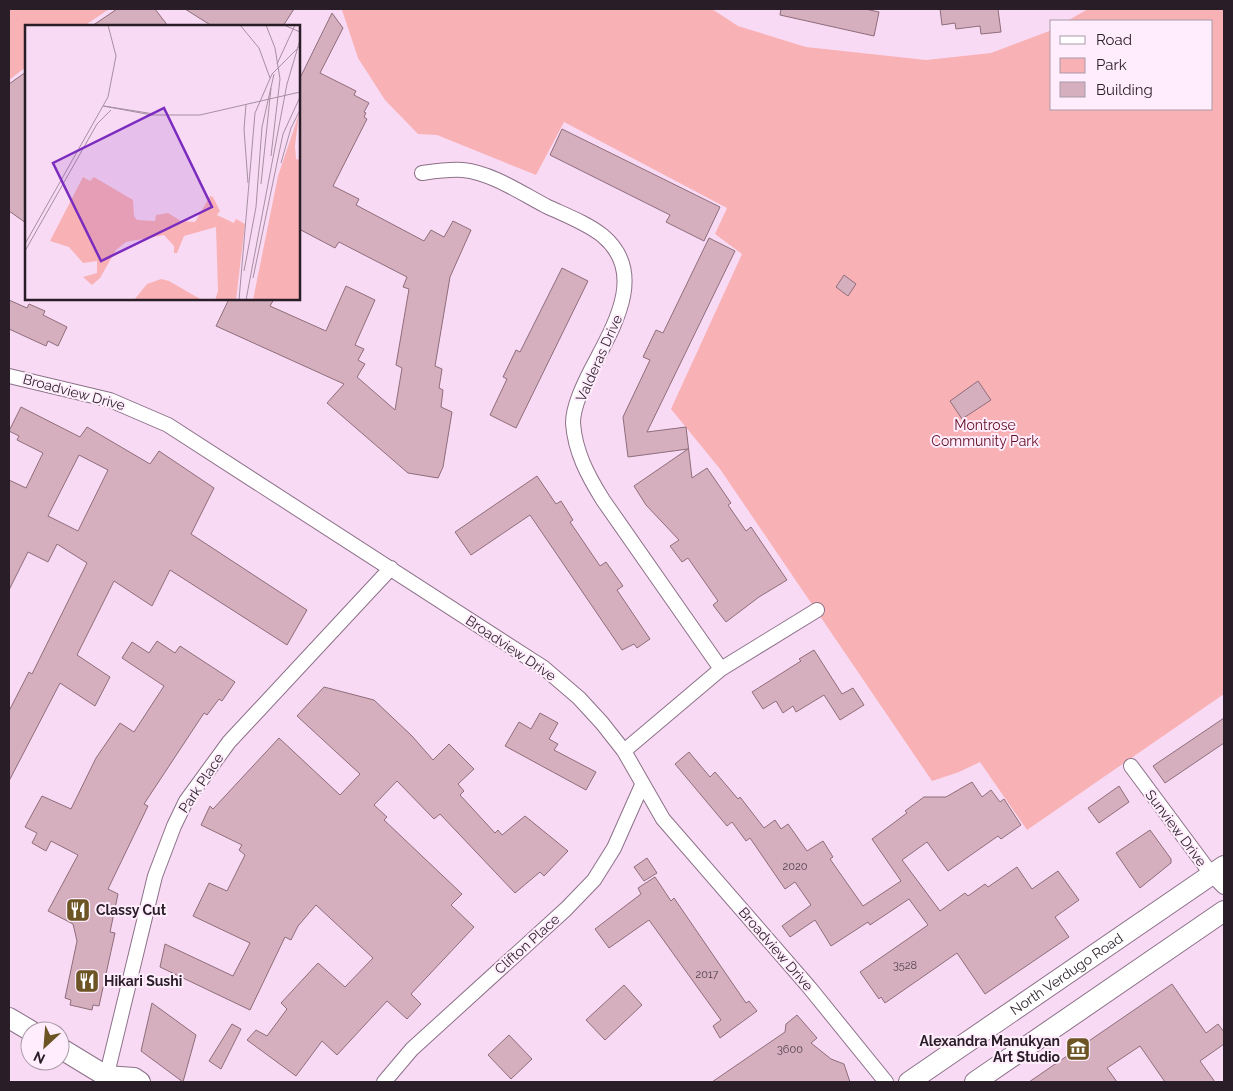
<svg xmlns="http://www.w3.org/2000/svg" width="1233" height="1091" viewBox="0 0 1233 1091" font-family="Raleway,sans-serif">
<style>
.green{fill:#f8b2b5}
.building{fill:#d5afbe;stroke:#8f6d7a;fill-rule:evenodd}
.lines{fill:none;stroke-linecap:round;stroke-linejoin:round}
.street-casing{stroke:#8c7189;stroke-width:16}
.secondary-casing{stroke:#8c7189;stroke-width:22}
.street{stroke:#fff;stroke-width:14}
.secondary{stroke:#fff;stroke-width:20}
.labels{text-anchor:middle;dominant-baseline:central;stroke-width:4;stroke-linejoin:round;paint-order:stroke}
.number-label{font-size:11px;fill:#54424e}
.street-label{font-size:14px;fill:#291e28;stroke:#ffecfc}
.park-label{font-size:14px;fill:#610f20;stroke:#ffecfc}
.poi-label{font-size:14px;font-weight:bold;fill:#291e28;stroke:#ffecfc;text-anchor:start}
.inset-road{fill:none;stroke:#a68fa2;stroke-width:1}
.view{fill:#7b2cbf;fill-opacity:0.15;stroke:#7b2cbf;stroke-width:2.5}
.inset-edge{fill:none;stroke:#291e28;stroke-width:2.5}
</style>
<rect width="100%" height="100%" fill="#f9daf4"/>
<!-- green -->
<path class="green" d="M 9,9 L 109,9 L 84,26 L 26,26 L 26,67 L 9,80 Z
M 340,9 L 712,9 L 738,26 L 806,47 L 926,60 L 991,53 L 1052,30 L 1052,109 L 1212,109 L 1212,21 L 1067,21 L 1088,9 L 1224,9 L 1224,694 L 1027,830 L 980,762 L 959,772 L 932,781 L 720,469 L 671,409 L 742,254 L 715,234 L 727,208 L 564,122 L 536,175 L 437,135 L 418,134 L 385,100 L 358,58 L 342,10 Z"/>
<!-- building -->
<path class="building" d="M 117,9 L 155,9 L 168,26 L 92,26 Z
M 185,9 L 294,9 L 283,26 L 212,26 Z
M 781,9 L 865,9 L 879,12 L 874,36 L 780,15 Z
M 940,9 L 998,9 L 1001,32 L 981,34 L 980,26 L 956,29 L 955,23 L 942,25 Z
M 332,13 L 343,28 L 320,73 L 356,91 L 354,95 L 369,103 L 364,112 L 366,113 L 364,117 L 367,119 L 333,186 L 359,199 L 356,205 L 424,241 L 431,230 L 444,237 L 453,221 L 471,230 L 450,277 L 435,366 L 442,369 L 439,388 L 443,390 L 441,407 L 452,412 L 443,467 L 438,478 L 408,473 L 327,403 L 344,384 L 216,326 L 229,299 L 274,299 L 270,306 L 326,331 L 346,286 L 375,300 L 355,345 L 364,349 L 358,360 L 365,364 L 357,377 L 395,410 L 402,368 L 396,365 L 409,289 L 403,287 L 407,277 L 339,242 L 335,248 L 299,229 L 299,80 Z
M 26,72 L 26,223 L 9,211 L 9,84 Z
M 562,129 L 720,207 L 704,241 L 666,222 L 670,215 L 550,155 Z
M 709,238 L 735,251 L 647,432 L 686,427 L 692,478 L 707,468 L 731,503 L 728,505 L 746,531 L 751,527 L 787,580 L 759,597 L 726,622 L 713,605 L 718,601 L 688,558 L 682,562 L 670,546 L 679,540 L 646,505 L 634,486 L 688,449 L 628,457 L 623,417 L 650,360 L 643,357 L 656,330 L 663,333 Z
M 562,268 L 588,281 L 516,428 L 490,415 L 507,379 L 503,377 L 516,350 L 520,352 Z
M 844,275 L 856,284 L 848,296 L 836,287 Z
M 9,300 L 27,308 L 29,304 L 45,311 L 43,315 L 67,327 L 58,346 L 48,341 L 46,346 L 9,329 Z
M 978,381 L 991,400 L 962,419 L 950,401 Z
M 21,407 L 80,437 L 87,427 L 150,464 L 159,451 L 214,488 L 191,534 L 307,610 L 287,645 L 170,570 L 152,606 L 114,581 L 77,655 L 110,677 L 95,706 L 60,683 L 9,781 L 9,711 L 29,672 L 32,674 L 87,563 L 57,544 L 48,562 L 28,552 L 9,590 L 9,480 L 26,488 L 43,453 L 17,440 L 19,436 L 9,431 ZM 79,455 L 108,470 L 78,531 L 48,516 Z
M 537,476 L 556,504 L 561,501 L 573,520 L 570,522 L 600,566 L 606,562 L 623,586 L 617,590 L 650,639 L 637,648 L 634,644 L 622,650 L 530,515 L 471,555 L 455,532 Z
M 157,641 L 175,653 L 180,646 L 235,682 L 222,701 L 219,699 L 207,715 L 204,713 L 144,804 L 148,806 L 108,889 L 118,894 L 110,932 L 115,933 L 99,1006 L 93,1005 L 92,1010 L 70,1005 L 71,1000 L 65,998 L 77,941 L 73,924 L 48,911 L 78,855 L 51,841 L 46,851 L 32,843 L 37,833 L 25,827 L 42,796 L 71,809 L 96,758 L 120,723 L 134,732 L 164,686 L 122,658 L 132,642 L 149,653 Z
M 814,650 L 842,694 L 853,688 L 864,705 L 840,720 L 824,695 L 796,712 L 793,706 L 783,713 L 776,701 L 763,709 L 752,692 L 801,661 L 799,659 Z
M 324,687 L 374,700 L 412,736 L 433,760 L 449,744 L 474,769 L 458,784 L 464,791 L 460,795 L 495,833 L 498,830 L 502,835 L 525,816 L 568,851 L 544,876 L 540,872 L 515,893 L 440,814 L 434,819 L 397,781 L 374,805 L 387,817 L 384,820 L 462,894 L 451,905 L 474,927 L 411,994 L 421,1004 L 407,1019 L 387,1001 L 337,1055 L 322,1041 L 296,1076 L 247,1040 L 256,1030 L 267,1036 L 287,1009 L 281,1003 L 318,963 L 345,987 L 373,958 L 316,905 L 298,926 L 291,940 L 285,937 L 250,1010 L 160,967 L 165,944 L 233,976 L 250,943 L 193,916 L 209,883 L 227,891 L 245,855 L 239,850 L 242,845 L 201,825 L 210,806 L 213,809 L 279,738 L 340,795 L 360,774 L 297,716 Z
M 540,713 L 558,723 L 549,739 L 558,744 L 554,750 L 596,772 L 586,790 L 505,746 L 519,722 L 531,729 Z
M 1224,718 L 1224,743 L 1165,783 L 1153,766 Z
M 689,752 L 710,777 L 715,772 L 738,799 L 740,797 L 764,828 L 775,820 L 781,829 L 788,824 L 807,851 L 823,841 L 833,857 L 830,859 L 863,906 L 901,881 L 872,839 L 907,813 L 905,811 L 924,797 L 946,797 L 972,782 L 982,797 L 991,790 L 1000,802 L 1004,799 L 1021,825 L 1001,839 L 998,836 L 948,871 L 927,842 L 902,860 L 940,911 L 965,893 L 968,896 L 985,884 L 988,887 L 1017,867 L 1032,889 L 1058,871 L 1079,900 L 1055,917 L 1069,937 L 985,994 L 957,953 L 885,1003 L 881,997 L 879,999 L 860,972 L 928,925 L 909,899 L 870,925 L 868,922 L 831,946 L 815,920 L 790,937 L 782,926 L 811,905 L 795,882 L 785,889 L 750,838 L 746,841 L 732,822 L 727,826 L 675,764 Z
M 1119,786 L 1129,802 L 1099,823 L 1088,808 Z
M 1150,830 L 1171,859 L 1171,863 L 1140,888 L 1116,853 Z
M 647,858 L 657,873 L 644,881 L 634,867 Z
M 655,877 L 671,901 L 674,898 L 746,1003 L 749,1001 L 757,1011 L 720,1038 L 713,1026 L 721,1020 L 649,920 L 609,948 L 595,929 L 641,894 L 638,888 Z
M 1172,984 L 1206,1033 L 1218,1024 L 1224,1032 L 1224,1044 L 1200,1061 L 1215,1082 L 1165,1082 L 1140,1046 L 1107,1068 L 1117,1082 L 1029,1082 Z
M 624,985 L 642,1005 L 605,1040 L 586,1020 Z
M 152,1003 L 196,1035 L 183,1082 L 141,1051 Z
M 797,1015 L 817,1038 L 811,1043 L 831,1059 L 844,1064 L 850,1082 L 712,1082 L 785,1032 L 786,1024 Z
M 232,1024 L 241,1029 L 221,1069 L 209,1061 Z
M 509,1035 L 532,1059 L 511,1079 L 488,1055 Z"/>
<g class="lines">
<defs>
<path id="street" d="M 422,173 C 436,171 449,169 463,170 C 492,173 521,193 546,206 C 565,215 587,223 603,236 C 648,274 612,329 591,370 C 584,384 573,406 573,423 C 575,452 588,476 603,500 L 721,669
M 9,376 L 110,400 L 168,425 L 544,668 L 579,698 L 602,723 L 624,751 L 663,819 L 809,987 L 886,1082
M 624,751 L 721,669 L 817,610
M 1131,766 L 1212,875 L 1224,887
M 105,1082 L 155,876 L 174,826 L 186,801 L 229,742 L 391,568
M 384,1082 L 412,1049 L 566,909 L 594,880 L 614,848 L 642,785"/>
<g id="secondary">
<path d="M 9,1018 L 31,1031"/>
<path d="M 60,1048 L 106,1076 L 134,1078 L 140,1082"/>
<path id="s1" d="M 909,1082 L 1224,866"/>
<path d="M 975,1082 L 1224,911"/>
</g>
</defs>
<!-- street casing -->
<use href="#street" class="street-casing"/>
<!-- secondary casing -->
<use href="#secondary" class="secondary-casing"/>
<!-- street -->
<use href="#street" class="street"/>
<!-- secondary -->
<use href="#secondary" class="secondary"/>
</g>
<!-- icons -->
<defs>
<symbol id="restaurant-square" viewBox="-11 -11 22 22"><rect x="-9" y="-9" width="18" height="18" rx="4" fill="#6c5425" stroke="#ffecfc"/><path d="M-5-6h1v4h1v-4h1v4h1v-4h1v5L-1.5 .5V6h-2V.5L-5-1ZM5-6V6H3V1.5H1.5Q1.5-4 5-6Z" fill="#fff"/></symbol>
<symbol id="museum-square" viewBox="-11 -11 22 22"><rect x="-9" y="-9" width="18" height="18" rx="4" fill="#6c5425" stroke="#ffecfc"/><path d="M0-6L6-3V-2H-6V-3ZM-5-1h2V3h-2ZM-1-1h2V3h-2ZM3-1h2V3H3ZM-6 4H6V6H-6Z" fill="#fff"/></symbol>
</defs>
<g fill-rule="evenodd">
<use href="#restaurant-square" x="64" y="896" width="28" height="28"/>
<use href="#restaurant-square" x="73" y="967" width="28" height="28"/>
<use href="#museum-square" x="1064" y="1035" width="28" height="28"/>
</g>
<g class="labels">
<!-- number labels -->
<g class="number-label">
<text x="795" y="866">2020</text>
<text x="905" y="965">3528</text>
<text x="707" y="974">2017</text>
<text x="790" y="1049">3600</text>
</g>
<!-- street labels -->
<g class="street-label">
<text transform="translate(599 358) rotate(-66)">Valderas Drive</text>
<text transform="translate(74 392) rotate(15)">Broadview Drive</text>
<text transform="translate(511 648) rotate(34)">Broadview Drive</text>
<text transform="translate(201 783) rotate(-56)">Park Place</text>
<text transform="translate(1176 828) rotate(53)">Sunview Drive</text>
<text transform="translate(527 944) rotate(-42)">Clifton Place</text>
<text transform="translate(776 949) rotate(49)">Broadview Drive</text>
<text stroke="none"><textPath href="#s1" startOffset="191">North Verdugo Road</textPath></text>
</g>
<!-- park labels -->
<g class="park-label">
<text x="985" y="425">Montrose<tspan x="985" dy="16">Community Park</tspan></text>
</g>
<!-- poi labels -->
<g class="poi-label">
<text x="96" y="910">Classy Cut</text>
<text x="104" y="981">Hikari Sushi</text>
<text x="1060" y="1041" text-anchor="end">Alexandra Manukyan<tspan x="1060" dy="16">Art Studio</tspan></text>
</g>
</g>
<!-- overview -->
<g transform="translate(25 25)">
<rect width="275" height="275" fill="#f9daf4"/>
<path d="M 274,89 L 270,121 L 271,134 L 275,135 L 275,275 L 228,275 L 253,151 ZM 58,152 L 65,156 L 69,152 L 108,175 L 109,191 L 112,195 L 130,196 L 131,190 L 143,188 L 156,196 L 170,197 L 185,171 L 188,172 L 195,186 L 192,190 L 209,198 L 211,194 L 220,199 L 211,275 L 190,275 L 193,266 L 191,202 L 159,211 L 152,228 L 149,228 L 149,221 L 139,210 L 101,217 L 91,225 L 75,253 L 67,260 L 58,252 L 72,248 L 72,236 L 58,238 L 44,222 L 25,216 ZM 136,254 L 144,256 L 177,275 L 109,275 L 122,259 Z" fill="#f8b2b5"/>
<path class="inset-road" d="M 215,0 L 234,23 L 245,53M 241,0 L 250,23 L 255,54 L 246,131M 259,0 L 275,7M 252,39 L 270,0M 221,80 L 219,104 L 223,158M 78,81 L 127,90 L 175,90 L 275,67M 79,81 L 129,89M 256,138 L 266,103 L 275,85M 236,159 L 246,63M 0,219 L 83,72 L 91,31 L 83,0M 0,226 L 72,99 L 86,85M 219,246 L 231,182 L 237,102 L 249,49M 228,253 L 258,109 L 275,72M 214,275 L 230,88 L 247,49 L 275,21M 221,275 L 262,59 L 275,15"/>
<path class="view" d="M 139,83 L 187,182 L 76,236 L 28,138 Z"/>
<rect width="275" height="275" class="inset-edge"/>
</g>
<!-- border -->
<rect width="1233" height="1091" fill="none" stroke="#291e28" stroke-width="20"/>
<!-- legend -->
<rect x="1050" y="20" width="162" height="90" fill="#ffecfc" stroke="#a99aa7"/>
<rect x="1060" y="36" width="25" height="8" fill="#ffffff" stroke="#a99aa7"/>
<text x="1096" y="45" font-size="15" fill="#291e28">Road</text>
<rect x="1060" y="58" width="25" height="15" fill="#f8b2b5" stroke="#a99aa7"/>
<text x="1096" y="70" font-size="15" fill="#291e28">Park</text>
<rect x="1060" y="82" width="25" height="15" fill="#d5afbe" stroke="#a99aa7"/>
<text x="1096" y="95" font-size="15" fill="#291e28">Building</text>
<!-- north arrow -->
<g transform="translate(45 1046) rotate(206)"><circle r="24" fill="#ffecfc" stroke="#a99aa7"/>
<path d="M0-4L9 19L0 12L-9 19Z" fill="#6c5425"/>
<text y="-8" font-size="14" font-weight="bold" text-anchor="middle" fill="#291e28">N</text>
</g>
</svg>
